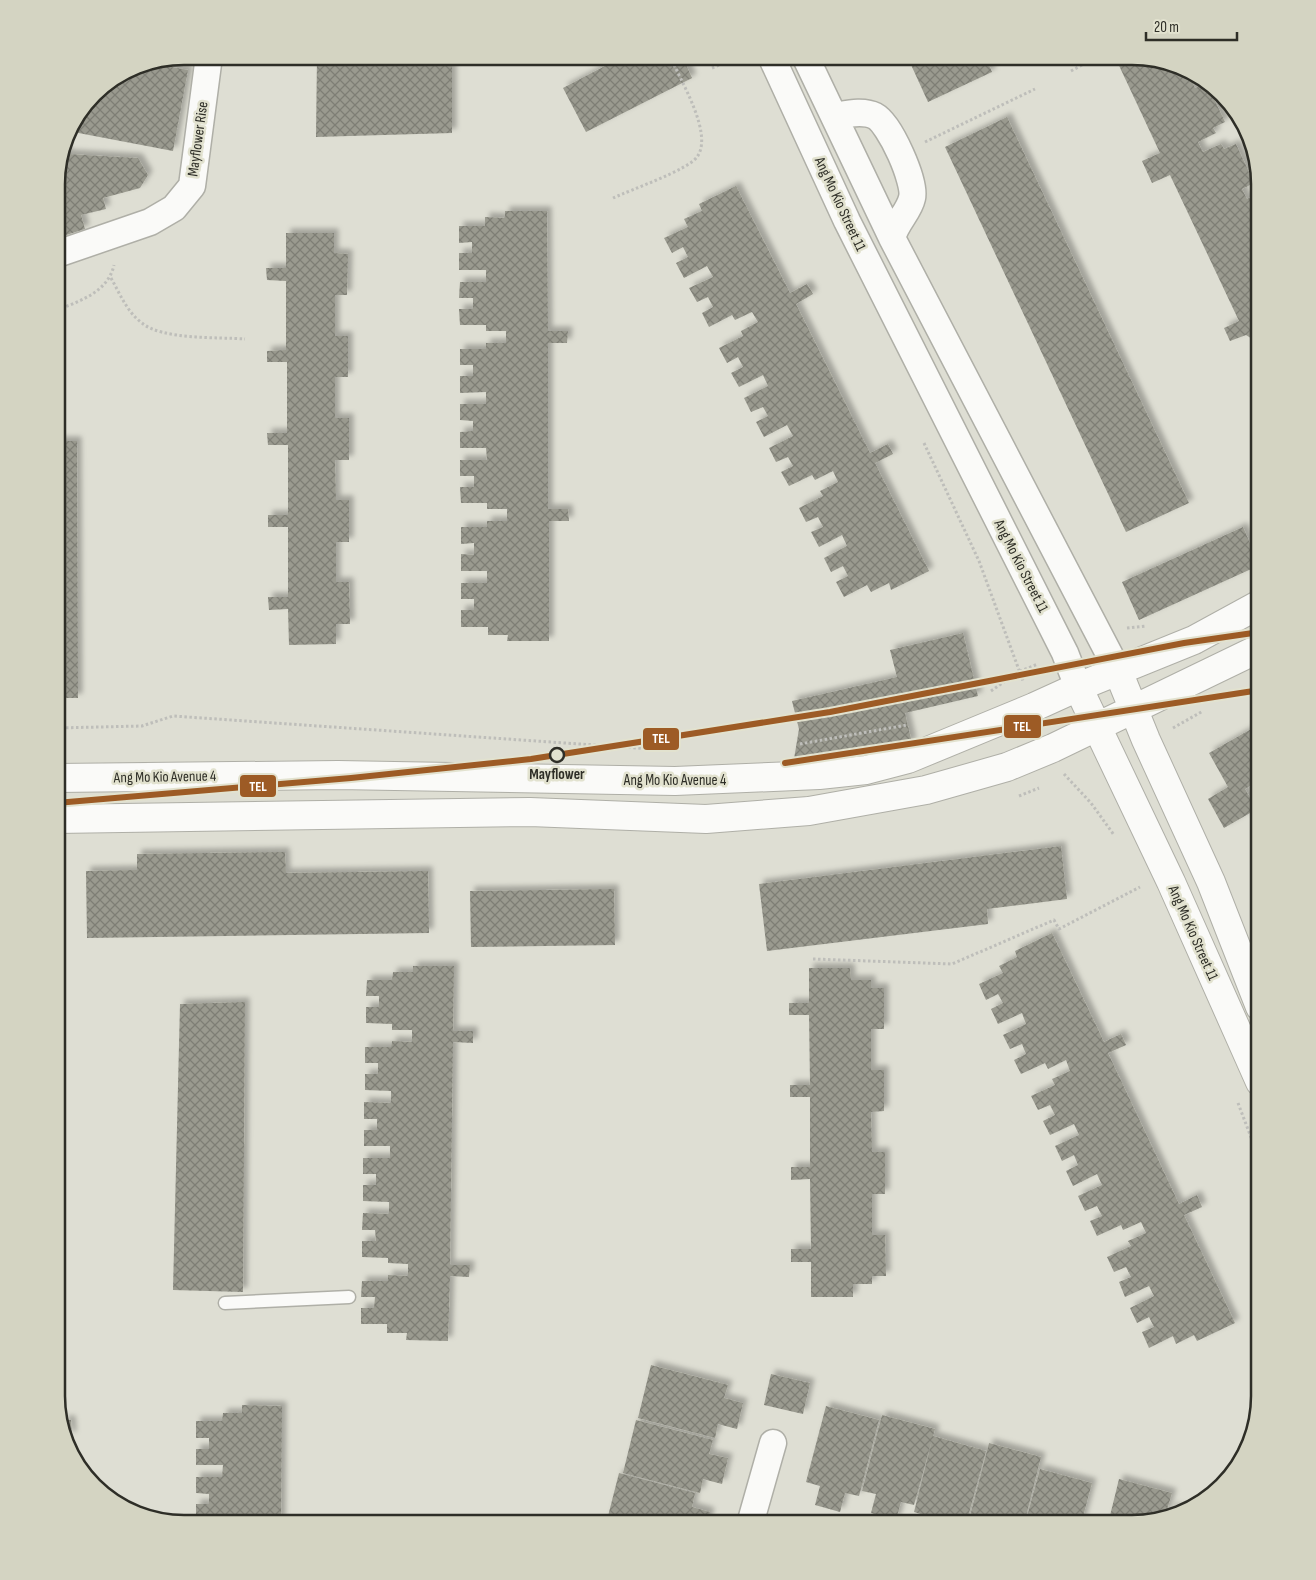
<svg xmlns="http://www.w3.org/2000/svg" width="1316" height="1580" viewBox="0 0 1316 1580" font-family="'Sofia Sans Condensed',sans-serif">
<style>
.building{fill:url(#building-cross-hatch);filter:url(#shadow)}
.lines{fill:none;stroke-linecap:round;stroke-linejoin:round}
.lane-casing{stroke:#afafa7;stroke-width:15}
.street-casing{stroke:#afafa7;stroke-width:29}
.secondary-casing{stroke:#afafa7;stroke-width:30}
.path{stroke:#bebeba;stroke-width:3;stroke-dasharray:2.5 2.5;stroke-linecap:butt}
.lane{stroke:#fafaf8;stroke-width:12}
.street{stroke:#fafaf8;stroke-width:26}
.secondary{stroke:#fafaf8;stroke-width:28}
.metro-1-casing{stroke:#e2e2cf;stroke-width:10}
.metro-1{stroke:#9d5b25;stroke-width:6}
.stop-dot{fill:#e2e2cf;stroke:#2e2e27;stroke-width:2.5}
.labels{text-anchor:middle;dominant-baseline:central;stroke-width:5;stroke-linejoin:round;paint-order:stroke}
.street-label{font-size:15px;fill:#2e2e27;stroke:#e2e2cf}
.stop-label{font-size:15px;font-weight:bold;fill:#2e2e27;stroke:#e2e2cf}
.rim{fill:none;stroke:#2e2e27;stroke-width:2.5}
.line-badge{stroke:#e2e2cf;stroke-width:2}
.badge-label{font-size:14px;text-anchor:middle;font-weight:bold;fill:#fff}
</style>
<defs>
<pattern id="building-cross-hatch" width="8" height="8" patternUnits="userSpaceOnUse" patternTransform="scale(1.25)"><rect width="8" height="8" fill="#9a9a8f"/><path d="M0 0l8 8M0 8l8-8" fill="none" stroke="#7e7e75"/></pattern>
<filter id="shadow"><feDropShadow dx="4.5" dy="-4.5" stdDeviation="2.5" flood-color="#0004"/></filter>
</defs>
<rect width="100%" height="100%" fill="#deded3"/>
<!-- building -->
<path class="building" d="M 317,56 L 452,56 L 452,133 L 316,137 Z
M 624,56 L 682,56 L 692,78 L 586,132 L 563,88 Z
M 907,56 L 985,56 L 992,72 L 928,102 Z
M 1115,57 L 1140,57 L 1196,73 L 1197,74 L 1190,78 L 1195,88 L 1207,84 L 1225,122 L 1213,128 L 1216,133 L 1198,142 L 1203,152 L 1221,144 L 1224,149 L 1236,144 L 1254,183 L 1242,189 L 1247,199 L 1260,193 L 1260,344 L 1246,335 L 1230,341 L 1224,328 L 1239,321 L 1170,175 L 1152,183 L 1142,161 L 1160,153 Z
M 150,63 L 188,70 L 173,151 L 68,131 L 99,88 L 135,66 Z
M 1007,117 L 1189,503 L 1126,532 L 945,147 Z
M 64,148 L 67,154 L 138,158 L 148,175 L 140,188 L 103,198 L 106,209 L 81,215 L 85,229 L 57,238 L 57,175 Z
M 736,186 L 790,293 L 807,284 L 813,294 L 796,304 L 870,453 L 888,444 L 893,454 L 875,463 L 929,571 L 891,590 L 889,583 L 871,592 L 867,585 L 844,597 L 836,582 L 848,576 L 843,566 L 831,572 L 824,558 L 847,546 L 842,535 L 819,547 L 811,532 L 823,527 L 818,517 L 806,522 L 799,508 L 823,496 L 820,491 L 838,482 L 833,471 L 815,480 L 812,475 L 789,486 L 781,472 L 793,466 L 788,457 L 776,462 L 769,448 L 793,436 L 787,425 L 764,437 L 756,422 L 768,416 L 763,407 L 751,412 L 744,398 L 768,386 L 763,375 L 739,387 L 731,373 L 743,367 L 738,357 L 727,363 L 719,348 L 743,336 L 741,331 L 758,322 L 752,312 L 735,320 L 732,315 L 709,327 L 702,313 L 713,307 L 708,297 L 697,302 L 689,288 L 713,277 L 707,266 L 684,278 L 676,263 L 688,257 L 683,247 L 672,253 L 664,238 L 688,227 L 684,219 L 702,211 L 699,204 Z
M 505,211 L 547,211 L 548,331 L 568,331 L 567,343 L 548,343 L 548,509 L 568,509 L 569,521 L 549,521 L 549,641 L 507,641 L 508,635 L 488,635 L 488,627 L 461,627 L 461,610 L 474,610 L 474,599 L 461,599 L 461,583 L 487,583 L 487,571 L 461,571 L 461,554 L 474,555 L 474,543 L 461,544 L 461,527 L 487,527 L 487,521 L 507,521 L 507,509 L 487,509 L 487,503 L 461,503 L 460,487 L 474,487 L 474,476 L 460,476 L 460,460 L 487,460 L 486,448 L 460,448 L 460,432 L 473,431 L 473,421 L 460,420 L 460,404 L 486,404 L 486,392 L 460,393 L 460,376 L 473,376 L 473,365 L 460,365 L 460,349 L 486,349 L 486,343 L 506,343 L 506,331 L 486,331 L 486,325 L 460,325 L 459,309 L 473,309 L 473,298 L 459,298 L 460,282 L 486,282 L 486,270 L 459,270 L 459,253 L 472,253 L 472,242 L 459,243 L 459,226 L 485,226 L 485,217 L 505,218 Z
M 286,233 L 334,233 L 334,253 L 348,254 L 347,295 L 335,295 L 335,336 L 348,336 L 348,377 L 335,377 L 335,418 L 349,418 L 349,460 L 335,460 L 336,500 L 349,500 L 349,542 L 336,542 L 336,582 L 349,582 L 350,624 L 336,624 L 336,644 L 289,645 L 288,609 L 269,610 L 268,597 L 288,597 L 288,527 L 268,527 L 268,515 L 288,515 L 288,445 L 268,445 L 267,433 L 287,433 L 287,362 L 267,362 L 267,351 L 286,350 L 286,281 L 267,280 L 266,268 L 286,268 Z
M 56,441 L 77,441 L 78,698 L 56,698 Z
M 1243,527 L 1253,550 L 1260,547 L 1260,565 L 1139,620 L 1122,582 Z
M 963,633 L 978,696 L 905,713 L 912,743 L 792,771 L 799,729 L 792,701 L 897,677 L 890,650 Z
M 1260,724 L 1260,780 L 1245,789 L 1257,809 L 1224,828 L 1208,799 L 1228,787 L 1209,753 Z
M 1061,846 L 1067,899 L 987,909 L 988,924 L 767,951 L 759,884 Z
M 285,852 L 286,873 L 428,871 L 429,933 L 87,938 L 86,871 L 137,870 L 137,854 Z
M 614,889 L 615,945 L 471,947 L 470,891 Z
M 1052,933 L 1104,1042 L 1121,1034 L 1126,1045 L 1108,1053 L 1179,1204 L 1197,1195 L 1202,1207 L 1184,1215 L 1235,1323 L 1197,1341 L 1194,1335 L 1176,1344 L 1173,1336 L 1149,1348 L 1142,1332 L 1154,1327 L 1149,1317 L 1137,1323 L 1130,1308 L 1154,1296 L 1149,1286 L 1125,1297 L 1119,1282 L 1131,1277 L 1126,1267 L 1114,1272 L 1107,1257 L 1131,1246 L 1128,1241 L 1146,1233 L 1141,1222 L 1123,1230 L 1121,1225 L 1097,1236 L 1090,1221 L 1102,1216 L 1097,1206 L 1085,1211 L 1078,1196 L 1102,1185 L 1097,1174 L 1073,1186 L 1066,1171 L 1078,1165 L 1074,1155 L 1062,1161 L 1055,1146 L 1079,1135 L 1074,1124 L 1050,1135 L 1043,1121 L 1055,1115 L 1050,1105 L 1038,1110 L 1031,1096 L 1055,1085 L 1052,1079 L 1070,1071 L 1066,1060 L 1048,1069 L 1045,1063 L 1021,1074 L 1014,1060 L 1026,1054 L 1022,1044 L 1010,1049 L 1003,1035 L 1026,1024 L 1022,1013 L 998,1024 L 991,1009 L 1003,1003 L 998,994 L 986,1000 L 979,984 L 1003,973 L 999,966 L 1017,957 L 1015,951 Z
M 413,966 L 454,966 L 453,1031 L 473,1031 L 473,1043 L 453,1042 L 450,1265 L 470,1265 L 469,1277 L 450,1276 L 448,1341 L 406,1340 L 407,1333 L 387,1333 L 387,1324 L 361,1324 L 361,1308 L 374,1308 L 375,1297 L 361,1297 L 362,1281 L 388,1281 L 388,1275 L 408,1276 L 408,1264 L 388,1263 L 388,1258 L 362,1257 L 362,1241 L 376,1241 L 375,1230 L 362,1230 L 363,1213 L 389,1214 L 389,1202 L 363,1201 L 363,1185 L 376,1185 L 376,1174 L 363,1174 L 363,1158 L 390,1158 L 390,1146 L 364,1146 L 364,1130 L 377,1130 L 377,1119 L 364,1119 L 364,1102 L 391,1103 L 391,1091 L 365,1090 L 365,1074 L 378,1074 L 378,1063 L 365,1063 L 365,1047 L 391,1047 L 392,1041 L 412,1042 L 412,1030 L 392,1030 L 392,1024 L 366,1023 L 366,1007 L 379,1007 L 379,996 L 366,996 L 367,980 L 392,980 L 393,972 L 413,972 Z
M 809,968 L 850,968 L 851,980 L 871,980 L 871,988 L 884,988 L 884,1029 L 871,1029 L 871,1070 L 884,1070 L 884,1111 L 871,1112 L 872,1152 L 885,1152 L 885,1194 L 872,1194 L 872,1235 L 885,1235 L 886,1276 L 872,1276 L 872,1284 L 853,1284 L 853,1297 L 811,1297 L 811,1262 L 791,1262 L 791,1249 L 811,1249 L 810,1179 L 791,1180 L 791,1167 L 810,1167 L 810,1097 L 790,1097 L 790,1085 L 810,1085 L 809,1015 L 789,1015 L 789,1003 L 809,1003 Z
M 245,1002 L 243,1292 L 173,1290 L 180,1004 Z
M 651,1365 L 728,1385 L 724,1398 L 743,1403 L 737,1429 L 718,1424 L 715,1438 L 638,1418 Z
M 771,1374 L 810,1383 L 803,1414 L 764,1405 Z
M 242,1405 L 282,1406 L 281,1524 L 222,1524 L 222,1521 L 196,1521 L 196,1504 L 209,1504 L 209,1494 L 196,1493 L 196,1477 L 222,1477 L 223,1465 L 196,1465 L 196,1449 L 209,1449 L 209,1438 L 196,1438 L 196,1421 L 222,1421 L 223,1413 L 242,1413 Z
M 826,1406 L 879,1420 L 859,1496 L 845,1493 L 840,1512 L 815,1505 L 820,1486 L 806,1482 Z
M 882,1415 L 935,1429 L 914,1505 L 901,1502 L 896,1520 L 871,1513 L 876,1494 L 862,1491 Z
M 63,1420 L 71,1420 L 72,1436 L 68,1436 Z
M 636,1420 L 713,1440 L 709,1454 L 728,1458 L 722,1484 L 703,1479 L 700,1493 L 623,1473 Z
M 933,1436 L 986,1451 L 966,1524 L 925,1524 L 927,1516 L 914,1512 Z
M 989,1443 L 1041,1457 L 1024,1524 L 982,1524 L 969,1520 Z
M 1040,1469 L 1092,1483 L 1081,1524 L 1025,1524 Z
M 619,1473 L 695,1493 L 692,1507 L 710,1512 L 707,1524 L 606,1524 Z
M 1119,1479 L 1172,1493 L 1166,1513 L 1133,1524 L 1108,1524 Z
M 1171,1507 L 1180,1509 L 1170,1512 Z"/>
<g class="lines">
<defs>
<path id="lane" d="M 225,1303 L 349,1297"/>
<path id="street" d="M 771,56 L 847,221 L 1065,653 L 1078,687
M 805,56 L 892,238 L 1118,671
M 834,116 C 847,114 863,110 875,116 C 890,124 916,182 912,198 C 909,212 896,222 892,238
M 57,254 L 150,222 L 174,208 L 192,186 L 209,56
M 750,1524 L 773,1443"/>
<path id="secondary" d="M 1118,671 L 1146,740 L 1211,882 L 1260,1007
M 1078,687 L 1171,882 L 1260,1082
M 56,778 L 338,775 L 675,781 L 819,775 L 866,770 L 908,759 L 1034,707 L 1078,687 L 1194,640 L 1260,604
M 56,819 L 530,812 L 706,819 L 809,811 L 926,790 L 1007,767 L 1053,748 L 1260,648"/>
</defs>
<!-- lane casing -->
<use href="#lane" class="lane-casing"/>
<!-- street casing -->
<use href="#street" class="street-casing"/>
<!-- secondary casing -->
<use href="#secondary" class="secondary-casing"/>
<!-- path -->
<path class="path" d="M 712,68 L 741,56
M 1071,71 L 1091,60 L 1090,56
M 925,142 L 1035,89
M 613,198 C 630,190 688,170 697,157 C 714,134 680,80 670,56
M 111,278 C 120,294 127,312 142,323 C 162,340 219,337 245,339
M 57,310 C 80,301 108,292 114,265
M 924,443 L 979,561 L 1023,681
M 1127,628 L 1146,626
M 991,691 L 1018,672 L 1038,664
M 56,728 L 142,726 L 173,716 L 652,749
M 1173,728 L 1203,711
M 800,744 L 907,725
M 1064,774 L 1091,803 L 1114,835
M 1019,796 L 1039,788
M 813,959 L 952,964 L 1054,920 L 1059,929 L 1140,887
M 1238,1103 L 1260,1161
M 781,1517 L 807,1524"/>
<!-- lane -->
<use href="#lane" class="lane"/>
<!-- street -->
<use href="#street" class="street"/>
<!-- secondary -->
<use href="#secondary" class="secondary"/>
<defs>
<path id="metro-1" d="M 785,763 L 1260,690
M 56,803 L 351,778 L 531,759 L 830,712 L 1184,643 L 1260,632"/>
</defs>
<!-- metro-1 casing -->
<use href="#metro-1" class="metro-1-casing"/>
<!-- metro-1 -->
<use href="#metro-1" class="metro-1"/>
</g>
<!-- markers -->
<circle class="stop-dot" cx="557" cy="755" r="7"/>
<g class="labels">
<!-- street labels -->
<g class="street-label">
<text transform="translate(198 139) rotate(-82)">Mayflower Rise</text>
<text transform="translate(840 204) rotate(65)">Ang Mo Kio Street 11</text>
<text transform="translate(1021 566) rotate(63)">Ang Mo Kio Street 11</text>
<text transform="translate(165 777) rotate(-1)">Ang Mo Kio Avenue 4</text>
<text x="675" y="780">Ang Mo Kio Avenue 4</text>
<text transform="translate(1193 933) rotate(66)">Ang Mo Kio Street 11</text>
</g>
<!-- stop labels -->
<g class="stop-label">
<text x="557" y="774">Mayflower</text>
</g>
</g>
<!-- crop -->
<path d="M0 0H1316V1580H0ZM184 65H1132A119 119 0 0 1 1251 184V1396A119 119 0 0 1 1132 1515H184A119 119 0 0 1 65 1396V184A119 119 0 0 1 184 65Z" fill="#d4d4c2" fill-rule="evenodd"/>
<path class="rim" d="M184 65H1132A119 119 0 0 1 1251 184V1396A119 119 0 0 1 1132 1515H184A119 119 0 0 1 65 1396V184A119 119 0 0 1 184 65Z"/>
<g class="line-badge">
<rect x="1003" y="714" width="39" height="25" rx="5" fill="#9d5b25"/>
<rect x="642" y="727" width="38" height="24" rx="5" fill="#9d5b25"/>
<rect x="239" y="774" width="38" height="24" rx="5" fill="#9d5b25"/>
</g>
<g class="badge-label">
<text x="1022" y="731">TEL</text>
<text x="661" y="743">TEL</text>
<text x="258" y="791">TEL</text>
</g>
<!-- scale -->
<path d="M1146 32v8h91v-8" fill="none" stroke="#2e2e27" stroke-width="2.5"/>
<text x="1154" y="32" font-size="15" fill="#2e2e27" stroke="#e2e2cf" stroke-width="4" paint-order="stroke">20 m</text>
</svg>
